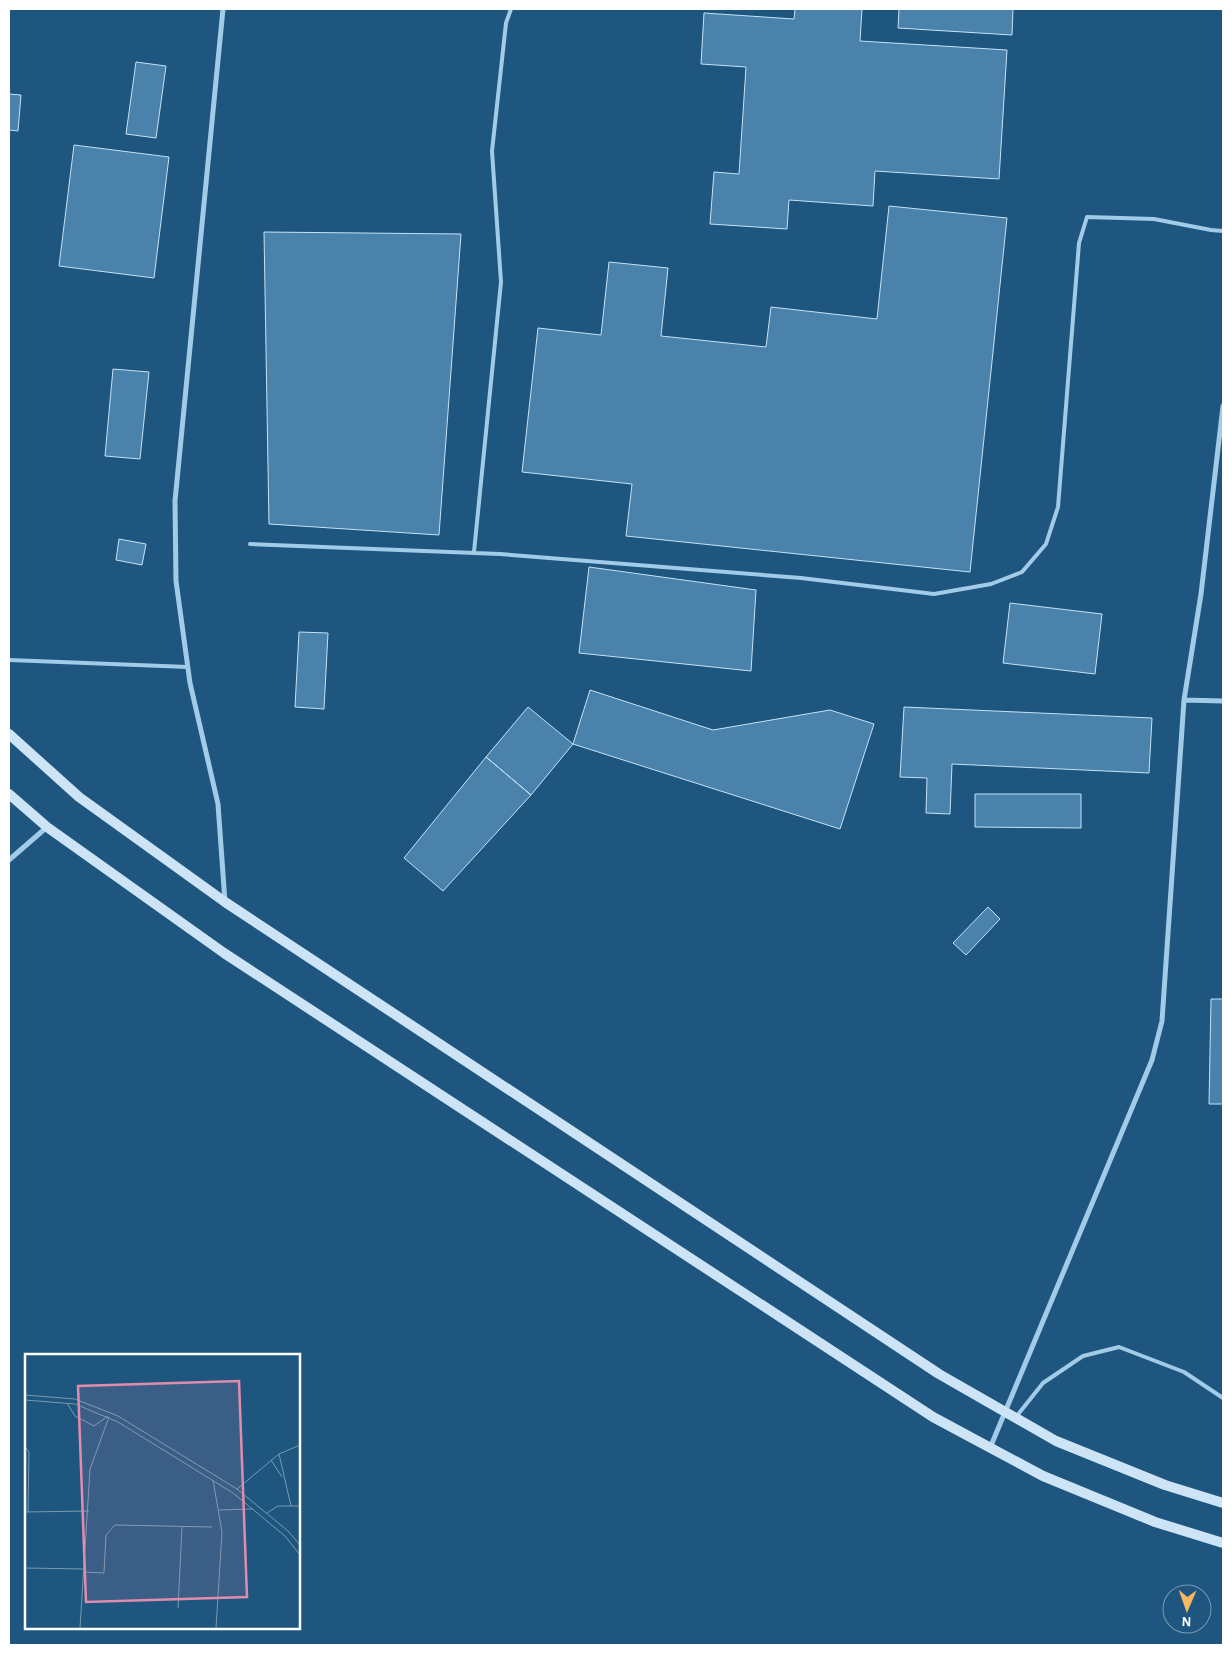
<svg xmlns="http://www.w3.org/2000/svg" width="1232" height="1654" viewBox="0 0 1232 1654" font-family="'Alegreya Sans',sans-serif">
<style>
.building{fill:#4a82ab;stroke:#c6e2f6}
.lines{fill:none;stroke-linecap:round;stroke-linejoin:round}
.service{stroke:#a2cbe8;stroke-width:4}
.minor{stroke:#a2cbe8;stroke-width:5}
.secondary{stroke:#cce4f6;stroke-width:10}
.inset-road{fill:none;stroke:#789ab2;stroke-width:1}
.view{fill:#e08cad;fill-opacity:0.15;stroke:#e08cad;stroke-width:2.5}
.inset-edge{fill:none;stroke:#fff;stroke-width:2.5}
</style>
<rect width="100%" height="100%" fill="#1e567f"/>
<!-- building -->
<path class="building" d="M 795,9 L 862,9 L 860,41 L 1007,50 L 999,179 L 875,171 L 873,206 L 789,200 L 787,229 L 710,224 L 714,172 L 739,174 L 746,67 L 701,64 L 704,13 L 794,19 Z
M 899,9 L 1013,9 L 1012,35 L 898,28 Z
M 136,62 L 166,66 L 156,138 L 126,134 Z
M 9,94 L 21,95 L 18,131 L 9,130 Z
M 74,145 L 169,157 L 154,278 L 59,266 Z
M 889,206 L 1007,218 L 970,572 L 626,536 L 632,484 L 522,472 L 538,328 L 601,335 L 609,262 L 668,268 L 661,336 L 766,347 L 771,307 L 877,319 Z
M 264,232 L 461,234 L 439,535 L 269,524 Z
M 113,369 L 149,372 L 140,459 L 105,456 Z
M 119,539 L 146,544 L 142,565 L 116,560 Z
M 589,567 L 756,590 L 751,671 L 579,653 Z
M 1010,603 L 1102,614 L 1095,674 L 1003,663 Z
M 299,632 L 328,633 L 324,709 L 295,707 Z
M 590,690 L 713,730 L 830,710 L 874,724 L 840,829 L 573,744 Z
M 528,707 L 573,744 L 531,795 L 486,757 Z
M 904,707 L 1152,718 L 1149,773 L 952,764 L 950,814 L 926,813 L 927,778 L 900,777 Z
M 486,757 L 531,795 L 443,891 L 404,858 Z
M 975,794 L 1081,794 L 1081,828 L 975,827 Z
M 988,907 L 1000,919 L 966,955 L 953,943 Z
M 1211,999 L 1223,999 L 1223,1104 L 1209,1104 Z"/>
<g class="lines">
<!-- service -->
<path class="service" d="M 250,544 L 500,554 L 801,578 L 934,594 L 991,584 L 1022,572 L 1046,544 L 1058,507 L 1079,243 L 1087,217 L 1154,219 L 1211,230 L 1223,231
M 474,552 L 501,282 L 492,151 L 506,23 L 511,9
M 9,660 L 188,667
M 1016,1417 L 1043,1383 L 1083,1356 L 1119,1347 L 1184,1372 L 1223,1398"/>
<!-- minor -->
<path class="minor" d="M 223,9 L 175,501 L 176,581 L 190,683 L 218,804 L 225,902
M 1184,700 L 1223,701
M 9,860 L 47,827
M 990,1448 L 1152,1060 L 1162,1021 L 1184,700 L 1201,594 L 1223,406"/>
<!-- secondary -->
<path class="secondary" d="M 9,734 L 79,797 L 225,902 L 939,1374 L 1056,1441 L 1165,1485 L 1223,1503
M 9,794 L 47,827 L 224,953 L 933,1417 L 1043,1476 L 1155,1522 L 1223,1543"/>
</g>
<!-- overview -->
<g transform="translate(25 1354)">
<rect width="275" height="275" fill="#1e567f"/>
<path class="inset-road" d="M 0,41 L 50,45 L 93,62 L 212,135 L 263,177 L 275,191M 0,46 L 50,50 L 93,68 L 208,139 L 260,182 L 275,201M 42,49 L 50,62 L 69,72 L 83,62M 0,93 L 4,98 L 3,158M 254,100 L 266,152M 246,106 L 257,123M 188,126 L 197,178 L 191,274M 212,135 L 254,100 L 275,91M 194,156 L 227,155M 0,158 L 64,157M 242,159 L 253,152 L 275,152M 0,214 L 59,215M 58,218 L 79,219 L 81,181 L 90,171 L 187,173M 153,254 L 157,173M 55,274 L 65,115 L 84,63"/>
<path class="view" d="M 214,27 L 222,243 L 61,248 L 53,32 Z"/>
<rect width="275" height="275" class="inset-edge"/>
</g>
<!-- border -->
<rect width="1232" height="1654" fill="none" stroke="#ffffff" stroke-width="20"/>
<!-- north arrow -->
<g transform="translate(1187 1609) rotate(182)"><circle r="24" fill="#1e567f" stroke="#789ab2"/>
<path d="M0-4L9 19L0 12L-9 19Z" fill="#f8b760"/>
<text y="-8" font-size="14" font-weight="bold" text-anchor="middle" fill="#ffffff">N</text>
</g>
</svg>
